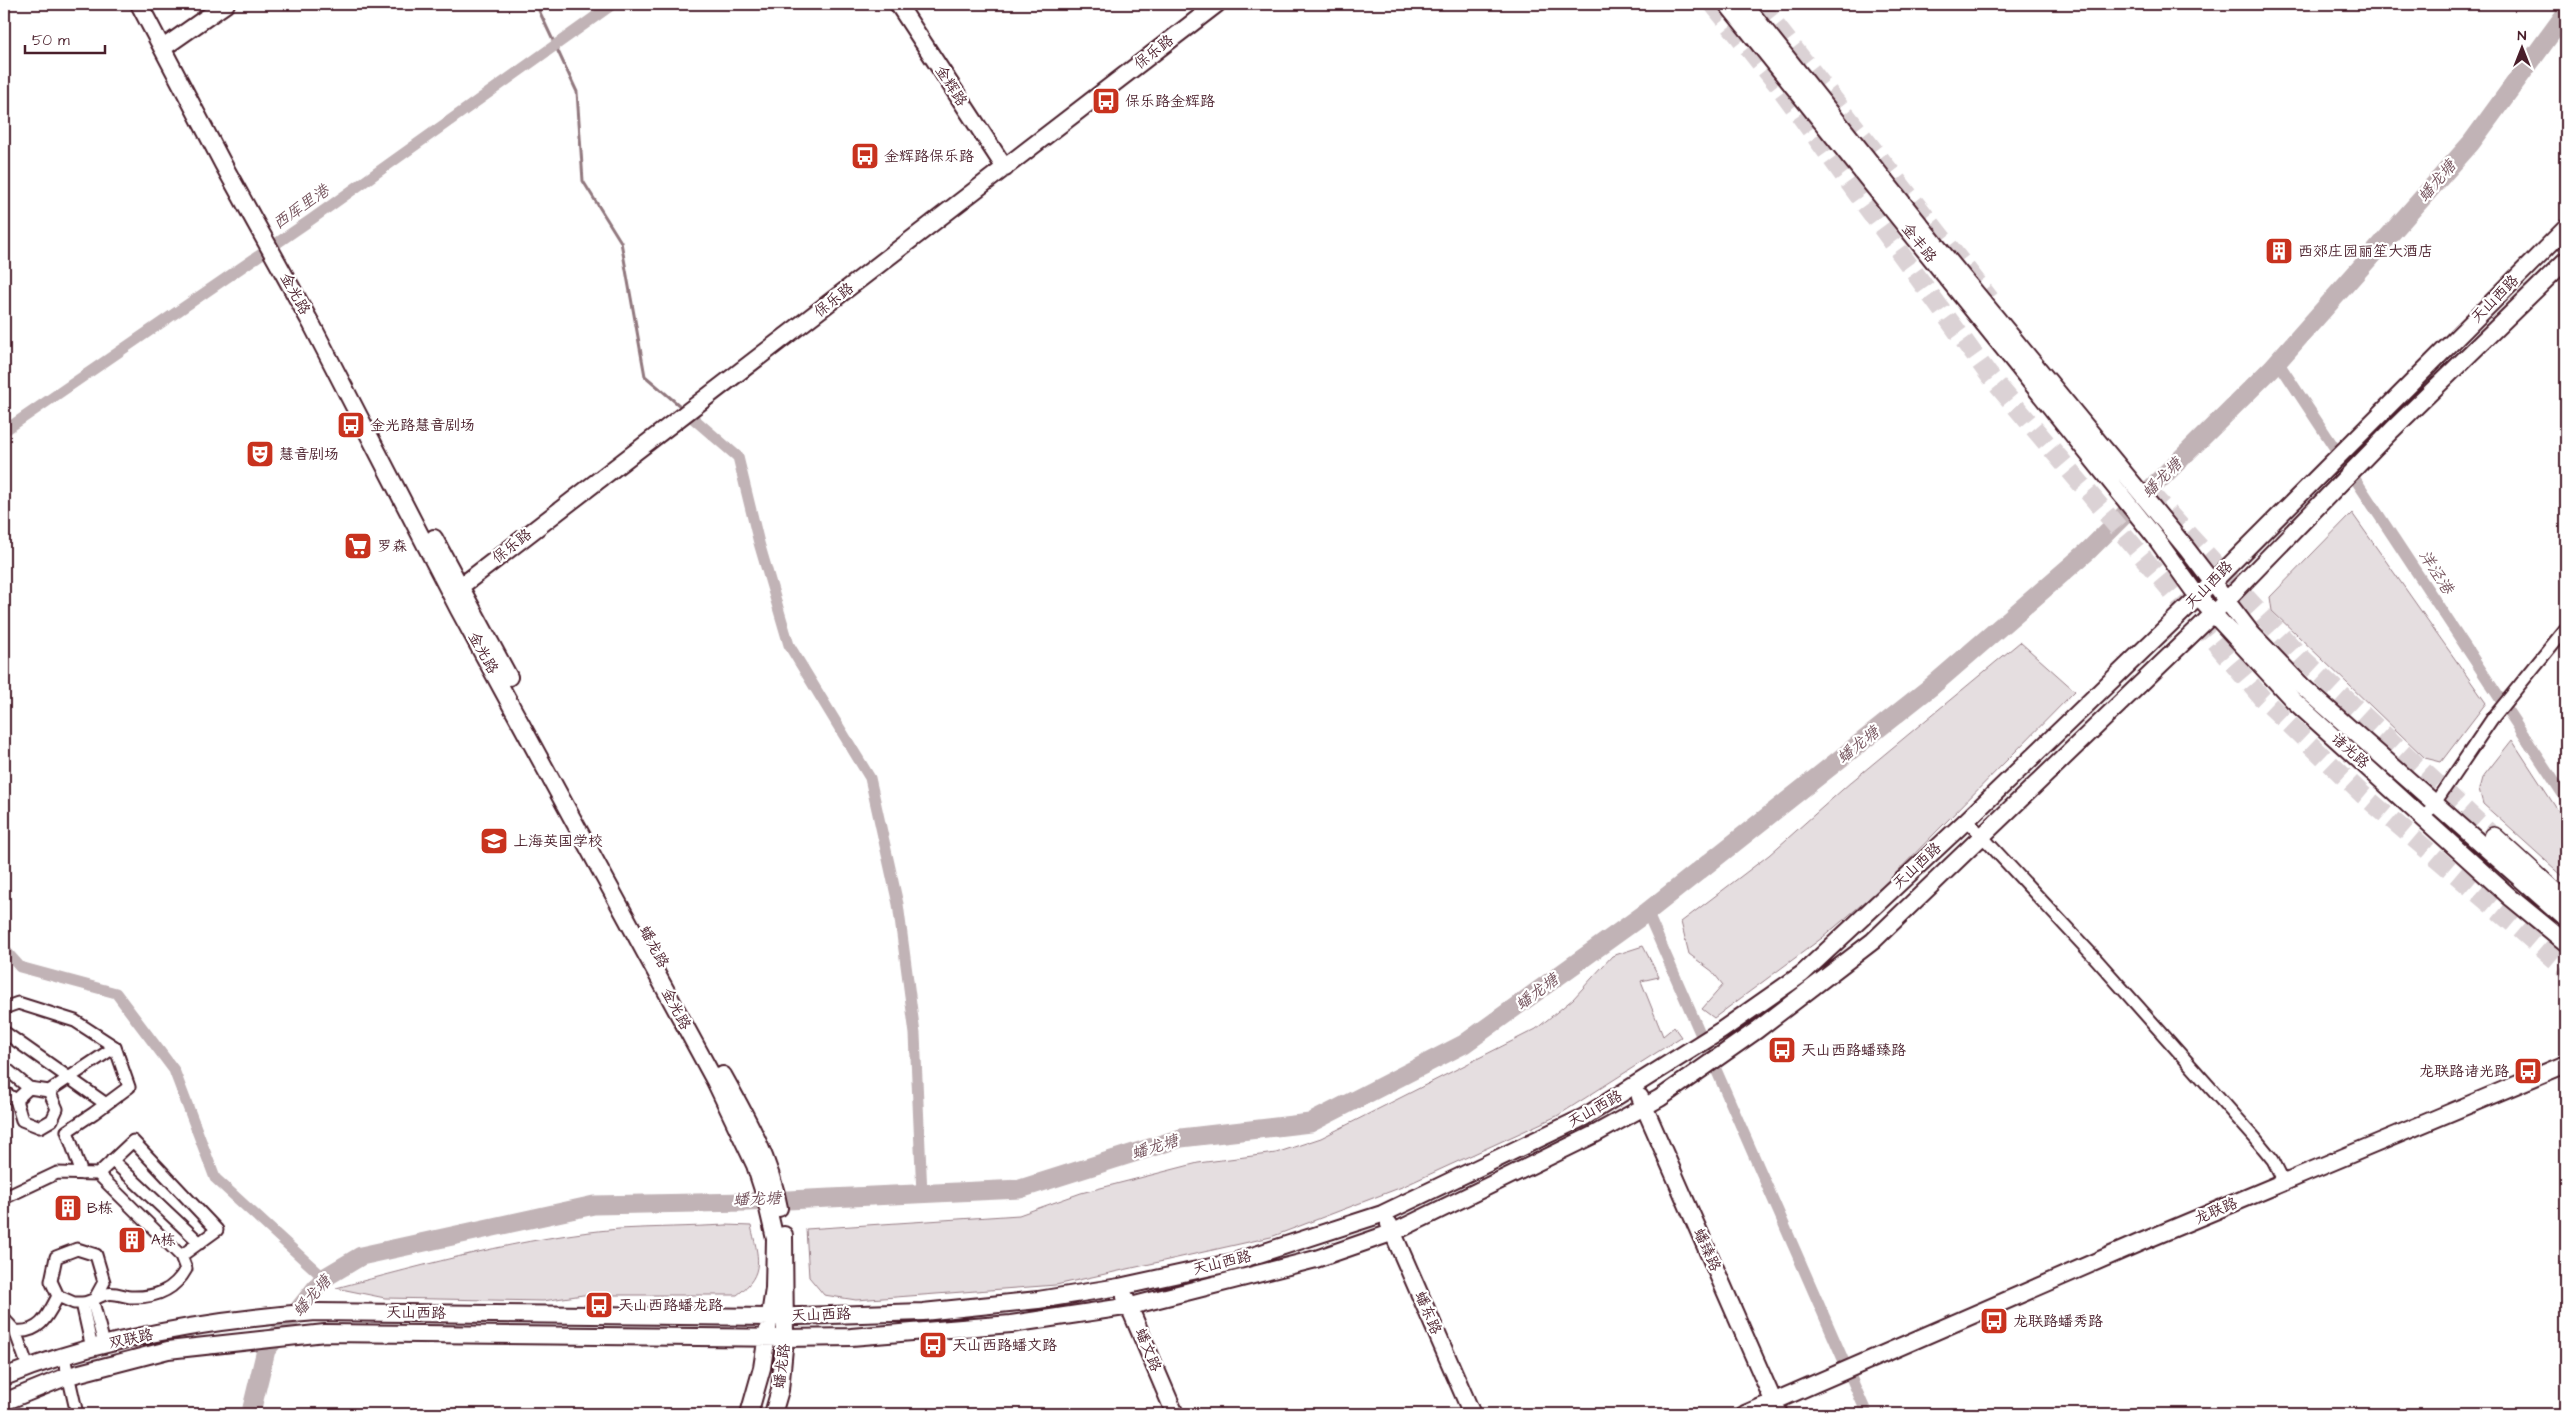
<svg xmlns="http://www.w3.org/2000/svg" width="2570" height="1418" viewBox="0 0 2570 1418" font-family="'Architects Daughter','LXGW WenKai TC',sans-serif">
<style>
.green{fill:#e5dee0;stroke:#987e86}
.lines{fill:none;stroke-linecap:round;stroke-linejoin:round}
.stream{stroke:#91787e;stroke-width:3}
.canal{stroke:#c1b3b6;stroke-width:11}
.river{stroke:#c1b3b6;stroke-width:19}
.primary-tunnel{stroke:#dbd2d5;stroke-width:19;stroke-dasharray:19 9;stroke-linecap:butt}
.street-casing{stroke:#4a1f2b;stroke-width:15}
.secondary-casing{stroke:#4a1f2b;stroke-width:20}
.primary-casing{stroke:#4a1f2b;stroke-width:22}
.street{stroke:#fff;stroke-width:11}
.secondary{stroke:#fff;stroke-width:16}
.primary{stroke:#fff;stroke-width:19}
.labels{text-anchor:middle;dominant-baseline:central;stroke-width:4.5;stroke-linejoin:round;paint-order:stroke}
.street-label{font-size:15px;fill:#4a1f2b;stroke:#fff}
.poi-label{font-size:15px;fill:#4a1f2b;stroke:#fff;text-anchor:start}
.water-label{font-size:16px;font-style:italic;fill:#74535c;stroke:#fff}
</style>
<rect width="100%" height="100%" fill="#fff"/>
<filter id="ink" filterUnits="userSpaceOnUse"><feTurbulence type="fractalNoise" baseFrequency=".02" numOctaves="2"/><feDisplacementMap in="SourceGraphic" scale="10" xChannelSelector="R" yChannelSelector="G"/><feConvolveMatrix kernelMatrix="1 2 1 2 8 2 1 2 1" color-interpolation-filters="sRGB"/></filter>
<g filter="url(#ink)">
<!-- green -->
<path class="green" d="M 2352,513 L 2486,703 L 2441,762 L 2425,758 L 2272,611 L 2270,597 Z
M 2020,642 L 2075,691 L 1880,889 L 1822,938 L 1714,1018 L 1702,1009 L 1723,985 L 1712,971 L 1689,954 L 1681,922 L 1769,855 L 1851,782 Z
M 2512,740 L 2566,823 L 2566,879 L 2483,804 L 2479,789 L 2482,778 Z
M 1643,946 L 1659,977 L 1641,981 L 1663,1036 L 1674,1027 L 1681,1037 L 1557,1116 L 1402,1187 L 1271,1237 L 1056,1285 L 856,1300 L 824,1295 L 809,1277 L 806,1229 L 1019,1215 L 1081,1193 L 1198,1163 L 1276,1153 L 1321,1138 L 1536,1029 L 1573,999 L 1612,956 Z
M 726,1225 L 751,1226 C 758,1256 766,1274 737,1295 L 583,1295 L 543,1301 L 385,1298 L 336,1288 C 428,1264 523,1237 619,1229 C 655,1227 690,1227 726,1225 Z"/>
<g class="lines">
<!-- stream -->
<path class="stream" d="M 536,4 L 577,92 L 583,181 L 621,242 L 645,376 L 680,406"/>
<!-- canal -->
<path class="canal" d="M 2278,362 L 2566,799
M 694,419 L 738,457 L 759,543 L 789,645 L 870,778 L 898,904 L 915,1034 L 922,1194
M 4,431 L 312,219 L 613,4
M 1647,912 L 1867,1414
M 4,949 L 20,967 L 116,993 L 174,1070 L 215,1178 L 324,1278"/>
<!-- river -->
<path class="river" d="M 253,1414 L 252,1408 L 266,1350 L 324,1278 L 361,1256 L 594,1205 L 747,1202 L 1020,1189 L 1181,1138 L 1310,1123 L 1464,1044 L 1647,912 L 1932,686 L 2088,551 L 2272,368 L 2471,143 L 2566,13"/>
<!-- primary-tunnel -->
<path class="primary-tunnel" d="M 1713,4 L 1778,85 L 1989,375 L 2262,698 L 2362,794 L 2566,969
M 1759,4 L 1990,299
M 2149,492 L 2301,657 L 2494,837"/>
<defs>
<path id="street" d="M 2424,819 L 2492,719 L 2566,628
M 1967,820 L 2096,959 L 2255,1138 L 2273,1160 L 2284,1182
M 4,1008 L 18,1003 L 75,1021 L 115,1047 L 129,1087 L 94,1113 L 67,1131 L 82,1174
M 4,1032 L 106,1104
M 4,1067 L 29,1088
M 29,1088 L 49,1091 L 57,1109 L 52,1120 L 40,1127 L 22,1120 L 16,1100 Z
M 49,1091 L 115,1047
M 4,1092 L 16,1100
M 112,1160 L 200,1243
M 98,1174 L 133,1141 L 217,1230 L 181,1256
M 4,1198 L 57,1173 L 98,1174 L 181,1256 L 186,1269 C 174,1291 155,1298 130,1297 C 123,1296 114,1292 107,1294 C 98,1295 94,1302 82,1303
M 4,1319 L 15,1331 L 28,1367
M 15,1331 C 40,1334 48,1315 58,1296
M 92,1348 L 82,1303 L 74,1303 L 58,1296 L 51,1281 L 56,1257 L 77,1249 L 96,1255 L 104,1282 L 93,1302 L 104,1344
M 64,1357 L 77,1414"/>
<path id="secondary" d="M 139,4 L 223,164 L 312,325 L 459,610 L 715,1081 L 755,1165 L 765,1196 L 775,1239 L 774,1289 L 762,1368 L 749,1414
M 898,4 L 1005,168
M 1727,4 L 2155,537 L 2198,597 L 2293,700 L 2510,897 L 2566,943
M 1744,4 L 1937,246 L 2186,548 L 2252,634 L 2302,686 L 2566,919
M 163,48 L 226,4
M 434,538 L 509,677
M 453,594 L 460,587 L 1217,4
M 723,1075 C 747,1118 770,1159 779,1208
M 1640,1097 L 1779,1414
M 1389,1224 L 1472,1414
M 1125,1297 L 1175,1414
M 4,1377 C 102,1337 211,1320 316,1312 L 769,1317 L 923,1312 L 1038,1300 L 1119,1287 L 1234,1262 L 1382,1214 L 1584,1117 L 1722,1030 L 1802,974 L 1967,820 L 2198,597 L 2566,228
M 4,1402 L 68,1376 L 168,1350 L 325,1333 L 785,1338 L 851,1337 L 1011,1324 L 1131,1306 L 1316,1259 L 1394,1232 L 1595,1134 L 1660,1098 L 1757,1030 L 1873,941 L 2213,614 L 2392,430 L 2566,260
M 773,1414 L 780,1390 L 785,1338 L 784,1235
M 1745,1414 L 2141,1242 L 2566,1064"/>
<path id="primary" d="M 2494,837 L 2566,903"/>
</defs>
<!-- street casing -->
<use href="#street" class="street-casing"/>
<!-- secondary casing -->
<use href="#secondary" class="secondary-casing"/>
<!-- primary casing -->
<use href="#primary" class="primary-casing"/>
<!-- street -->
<use href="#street" class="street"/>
<!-- secondary -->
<use href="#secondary" class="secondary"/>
<!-- primary -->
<use href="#primary" class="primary"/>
</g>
</g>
<!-- icons -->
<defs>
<symbol id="bus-square" viewBox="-11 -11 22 22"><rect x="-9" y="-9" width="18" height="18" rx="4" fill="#c8321e" stroke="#fff"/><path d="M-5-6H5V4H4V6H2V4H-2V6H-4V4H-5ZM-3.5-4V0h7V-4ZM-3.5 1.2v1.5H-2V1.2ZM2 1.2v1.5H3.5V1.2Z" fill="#fff"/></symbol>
<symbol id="building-square" viewBox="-11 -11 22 22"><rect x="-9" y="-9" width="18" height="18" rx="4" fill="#c8321e" stroke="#fff"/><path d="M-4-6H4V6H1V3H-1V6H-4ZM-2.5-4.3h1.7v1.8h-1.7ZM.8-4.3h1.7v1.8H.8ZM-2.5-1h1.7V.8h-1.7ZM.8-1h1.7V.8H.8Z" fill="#fff"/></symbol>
<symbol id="theatre-square" viewBox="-11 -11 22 22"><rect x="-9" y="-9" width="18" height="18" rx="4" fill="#c8321e" stroke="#fff"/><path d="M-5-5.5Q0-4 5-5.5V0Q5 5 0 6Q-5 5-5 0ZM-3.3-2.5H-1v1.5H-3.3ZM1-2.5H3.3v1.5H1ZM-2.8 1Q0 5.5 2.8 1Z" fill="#fff"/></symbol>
<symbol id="supermarket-square" viewBox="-11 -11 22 22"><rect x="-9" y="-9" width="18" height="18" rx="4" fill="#c8321e" stroke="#fff"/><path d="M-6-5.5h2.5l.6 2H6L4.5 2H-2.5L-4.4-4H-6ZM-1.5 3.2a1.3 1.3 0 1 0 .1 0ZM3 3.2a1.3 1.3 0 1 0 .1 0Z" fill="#fff"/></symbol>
<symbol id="school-square" viewBox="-11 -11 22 22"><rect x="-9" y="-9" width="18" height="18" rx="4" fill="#c8321e" stroke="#fff"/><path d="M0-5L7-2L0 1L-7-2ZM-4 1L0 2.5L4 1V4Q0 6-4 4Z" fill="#fff"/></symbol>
</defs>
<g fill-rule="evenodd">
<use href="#bus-square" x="1090" y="85" width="32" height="32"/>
<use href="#bus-square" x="849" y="140" width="32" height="32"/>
<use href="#building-square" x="2263" y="235" width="32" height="32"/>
<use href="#bus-square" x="335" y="409" width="32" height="32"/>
<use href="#theatre-square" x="244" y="438" width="32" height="32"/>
<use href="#supermarket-square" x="342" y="530" width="32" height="32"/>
<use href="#school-square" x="478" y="825" width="32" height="32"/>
<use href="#bus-square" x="1766" y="1034" width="32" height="32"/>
<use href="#bus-square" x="2512" y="1055" width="32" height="32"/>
<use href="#building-square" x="52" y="1192" width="32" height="32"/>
<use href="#building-square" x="116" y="1224" width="32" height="32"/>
<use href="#bus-square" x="583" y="1289" width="32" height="32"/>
<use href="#bus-square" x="1978" y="1305" width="32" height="32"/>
<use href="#bus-square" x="917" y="1329" width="32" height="32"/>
</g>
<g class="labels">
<!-- street labels -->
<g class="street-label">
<text transform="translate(1154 52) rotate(-38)">保乐路</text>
<text transform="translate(951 86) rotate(57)">金辉路</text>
<text transform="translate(1919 243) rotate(51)">金丰路</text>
<text transform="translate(295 294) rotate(61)">金光路</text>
<text transform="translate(2495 299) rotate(-45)">天山西路</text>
<text transform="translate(834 300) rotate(-38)">保乐路</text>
<text transform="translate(512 546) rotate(-38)">保乐路</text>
<text transform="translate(2209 585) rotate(-45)">天山西路</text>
<text transform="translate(483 653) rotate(61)">金光路</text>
<text transform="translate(2350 751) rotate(42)">诸光路</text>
<text transform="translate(1917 866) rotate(-43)">天山西路</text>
<text transform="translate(654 947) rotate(62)">蟠龙路</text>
<text transform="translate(676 1009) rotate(62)">金光路</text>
<text transform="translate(1595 1109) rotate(-29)">天山西路</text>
<text transform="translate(2216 1211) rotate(-23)">龙联路</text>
<text transform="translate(1707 1250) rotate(66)">蟠臻路</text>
<text transform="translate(1222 1263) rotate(-14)">天山西路</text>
<text transform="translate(416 1313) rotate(1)">天山西路</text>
<text transform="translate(1428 1313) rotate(67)">蟠东路</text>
<text transform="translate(821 1315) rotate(-2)">天山西路</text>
<text transform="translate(131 1339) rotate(-12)">双联路</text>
<text transform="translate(1148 1350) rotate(68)">蟠文路</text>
<text transform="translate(782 1366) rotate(-83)">蟠龙路</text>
</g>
<!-- poi labels -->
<g class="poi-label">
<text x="1125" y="101">保乐路金辉路</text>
<text x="884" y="156">金辉路保乐路</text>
<text x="2298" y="251">西郊庄园丽笙大酒店</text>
<text x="370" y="425">金光路慧音剧场</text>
<text x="279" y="454">慧音剧场</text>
<text x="377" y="546">罗森</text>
<text x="513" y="841">上海英国学校</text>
<text x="1801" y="1050">天山西路蟠臻路</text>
<text x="2509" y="1071" text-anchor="end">龙联路诸光路</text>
<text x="87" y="1208">B栋</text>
<text x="151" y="1240">A栋</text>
<text x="618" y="1305">天山西路蟠龙路</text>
<text x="2013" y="1321">龙联路蟠秀路</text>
<text x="952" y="1345">天山西路蟠文路</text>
</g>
<!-- water labels -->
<g class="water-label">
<text transform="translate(2437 181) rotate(-49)">蟠龙塘</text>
<text transform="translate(301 207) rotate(-35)">西厍里港</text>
<text transform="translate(2162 478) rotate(-45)">蟠龙塘</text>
<text transform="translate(2436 572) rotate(57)">洋泾港</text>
<text transform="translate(1858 745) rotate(-38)">蟠龙塘</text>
<text transform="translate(1537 992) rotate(-36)">蟠龙塘</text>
<text transform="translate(1155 1147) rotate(-17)">蟠龙塘</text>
<text transform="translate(757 1199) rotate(-2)">蟠龙塘</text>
<text transform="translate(312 1296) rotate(-48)">蟠龙塘</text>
</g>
</g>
<!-- margin -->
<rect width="2570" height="1418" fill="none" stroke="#fff" stroke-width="20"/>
<rect x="10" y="10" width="2550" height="1398" fill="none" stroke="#4a1f2b" stroke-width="2" filter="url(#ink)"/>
<!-- north arrow -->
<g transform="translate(2522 48)" stroke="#ffffff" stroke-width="4" paint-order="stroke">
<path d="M0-4L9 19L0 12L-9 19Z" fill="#4a1f2b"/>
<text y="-8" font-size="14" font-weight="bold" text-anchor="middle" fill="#4a1f2b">N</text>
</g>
<!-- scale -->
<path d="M25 45v8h80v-8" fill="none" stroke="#4a1f2b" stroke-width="2.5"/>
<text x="32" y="45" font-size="15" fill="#4a1f2b" stroke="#ffffff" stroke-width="4" paint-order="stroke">50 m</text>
</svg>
